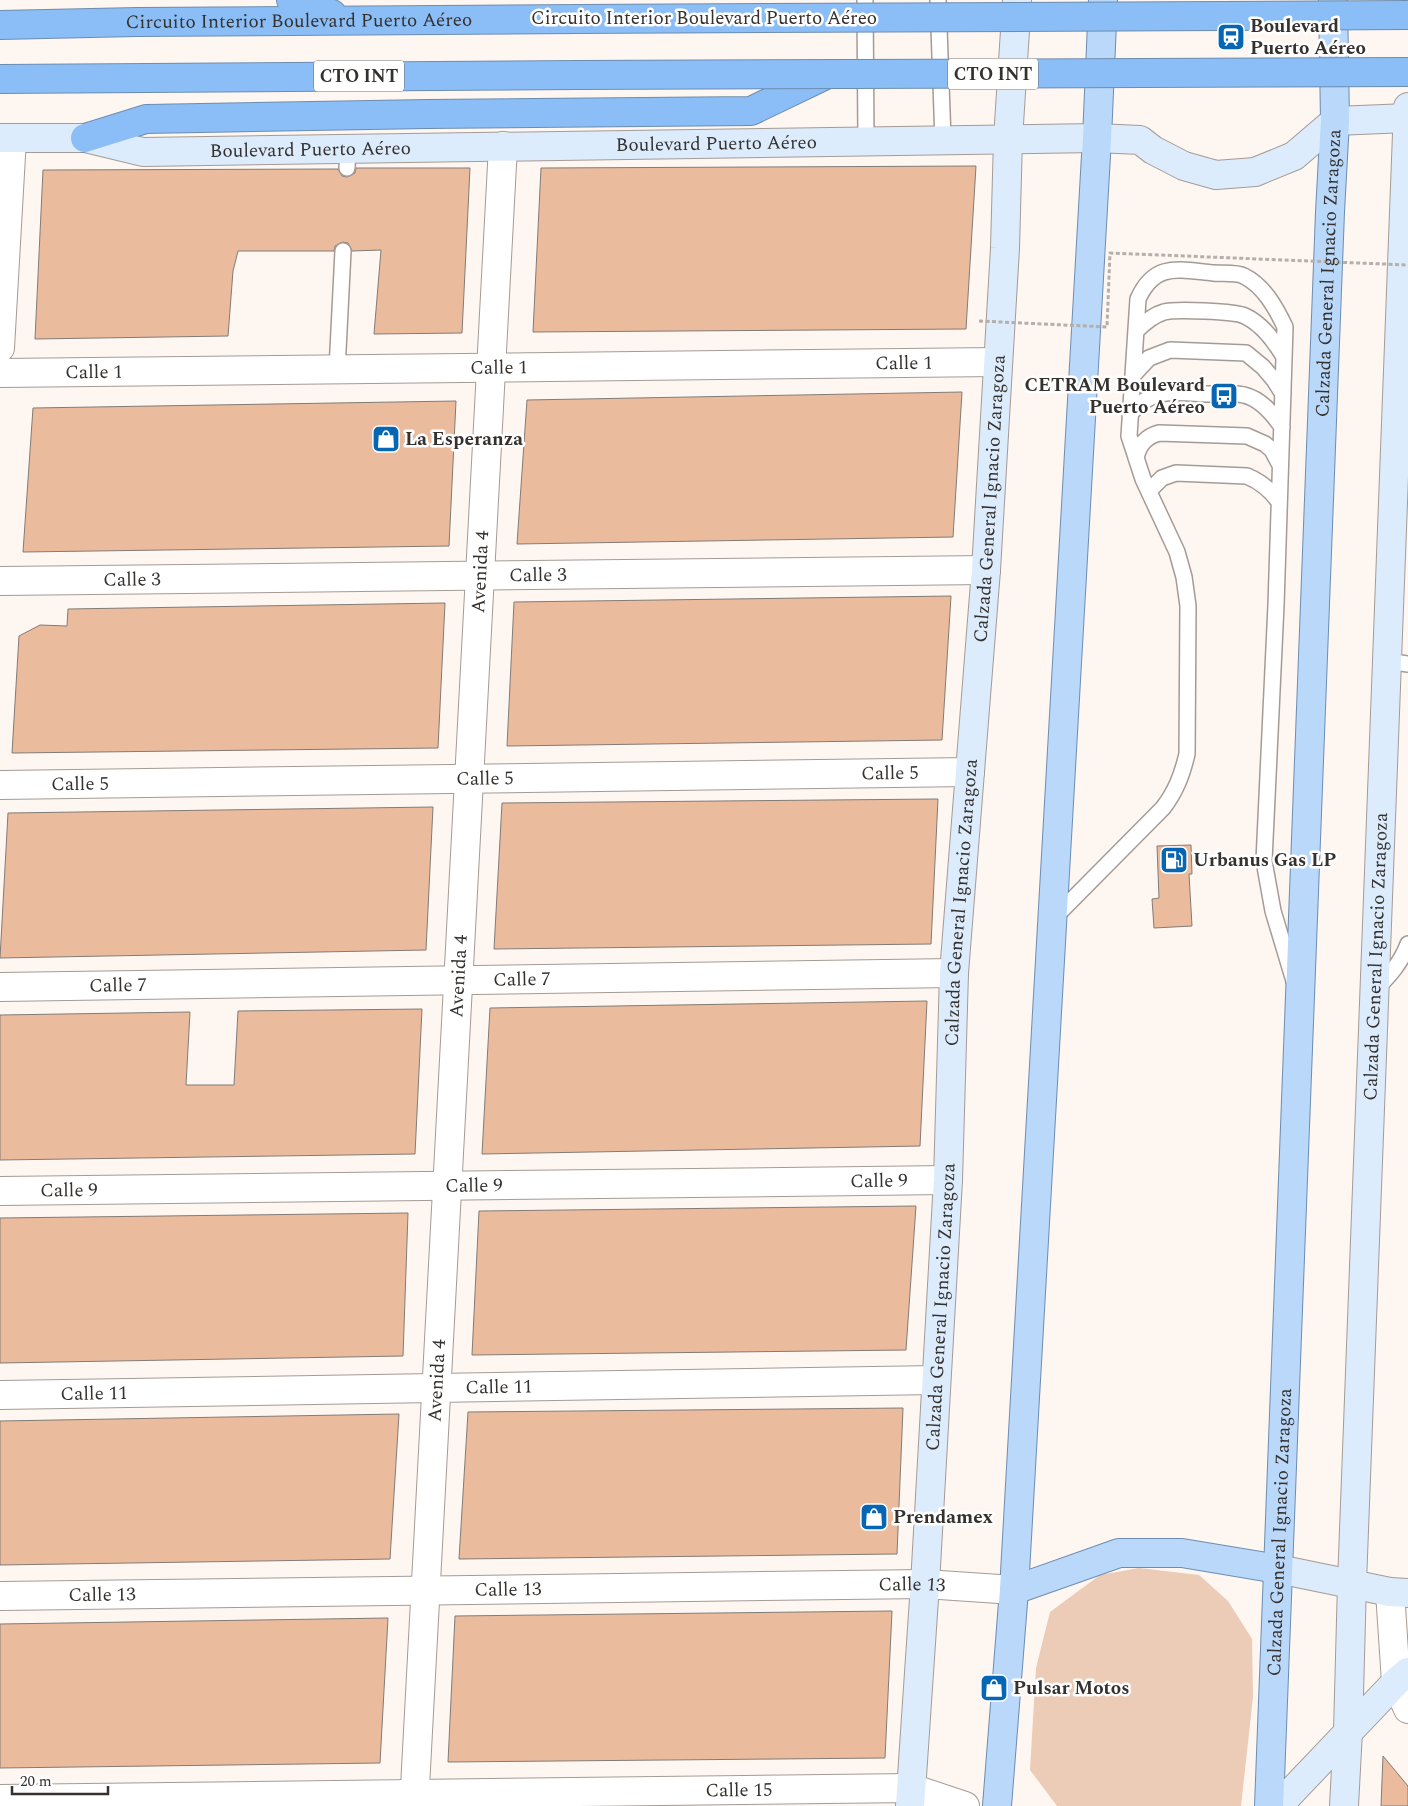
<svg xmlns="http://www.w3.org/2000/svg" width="1408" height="1806" viewBox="0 0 1408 1806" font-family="Spectral,serif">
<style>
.green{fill:#eccbb7}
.building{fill:#ebbb9e;stroke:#837b75}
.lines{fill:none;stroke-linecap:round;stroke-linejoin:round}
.lane-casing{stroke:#a49b96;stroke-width:18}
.street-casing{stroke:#a49b96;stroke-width:30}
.secondary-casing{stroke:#a49b96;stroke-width:30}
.primary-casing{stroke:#6d8db0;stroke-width:30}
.highway-casing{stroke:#6d8db0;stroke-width:30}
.lane{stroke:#fff;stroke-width:15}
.street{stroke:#fff;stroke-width:28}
.secondary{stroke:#dcecfc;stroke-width:28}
.primary{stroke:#b9d8fa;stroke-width:28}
.highway{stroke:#8bbef6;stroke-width:28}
.highway-bridge-casing{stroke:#6d8db0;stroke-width:30;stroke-linecap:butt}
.path-bridge{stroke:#b5afab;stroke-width:3;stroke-dasharray:4 2.5;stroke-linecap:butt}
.highway-bridge{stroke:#8bbef6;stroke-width:28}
.labels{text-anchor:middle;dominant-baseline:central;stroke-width:5;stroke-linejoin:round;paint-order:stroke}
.shield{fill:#fff;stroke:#716f6d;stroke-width:1}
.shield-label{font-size:18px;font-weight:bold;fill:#34312e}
.street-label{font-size:19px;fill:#34312e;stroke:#fff}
.poi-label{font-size:19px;font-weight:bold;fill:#34312e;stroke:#fff;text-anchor:start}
</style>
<rect width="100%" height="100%" fill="#fef6f1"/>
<!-- green -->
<path class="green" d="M 1139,1568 L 1199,1575 L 1228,1601 L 1252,1639 L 1253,1697 L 1241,1806 L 1057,1806 L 1030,1770 L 1036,1668 L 1050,1612 L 1100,1575 Z"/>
<!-- building -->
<path class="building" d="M 976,166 L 966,329 L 533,332 L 541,168 Z
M 356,168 L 470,168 L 462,333 L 374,334 L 381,250 L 352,251 L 348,243 L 343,242 L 335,246 L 334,251 L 238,251 L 233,271 L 228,336 L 35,339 L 43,170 L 338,169 L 342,176 L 347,177 L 355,173 Z
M 962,392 L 953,537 L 517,544 L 527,400 Z
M 456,401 L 449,546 L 23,552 L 33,408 Z
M 951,596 L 942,740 L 507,746 L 514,602 Z
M 445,603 L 438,748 L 12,753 L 19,636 L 40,625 L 67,626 L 68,609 Z
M 938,799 L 931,944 L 494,949 L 502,803 Z
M 433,807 L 426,950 L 0,958 L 8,813 Z
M 1191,845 L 1192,874 L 1189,874 L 1192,926 L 1154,928 L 1152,899 L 1159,898 L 1157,846 Z
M 927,1001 L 920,1146 L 482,1154 L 490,1008 Z
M 422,1009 L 415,1154 L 0,1160 L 0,1015 L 190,1012 L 186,1085 L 234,1085 L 238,1011 Z
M 916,1206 L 906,1350 L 472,1355 L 479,1211 Z
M 408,1213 L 403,1356 L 0,1363 L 0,1218 Z
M 903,1408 L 897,1554 L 459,1559 L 468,1412 Z
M 399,1414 L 390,1559 L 0,1565 L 0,1421 Z
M 892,1611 L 885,1758 L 448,1762 L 455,1616 Z
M 388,1618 L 380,1763 L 0,1768 L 0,1624 Z
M 1383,1756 L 1408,1786 L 1408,1806 L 1381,1806 Z"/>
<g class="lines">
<defs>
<path id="lane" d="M 865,0 L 866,141
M 938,0 L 943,140
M 347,168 L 348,148
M 1136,331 C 1144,323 1153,315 1164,312 C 1174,309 1235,311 1245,316 C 1262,324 1274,340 1284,357
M 337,370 L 343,251
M 1134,374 L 1149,358 L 1170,350 L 1246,353 L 1263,367 L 1274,380 L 1283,394
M 1131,413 C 1153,386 1178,393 1209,394 C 1220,394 1233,393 1244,395 C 1261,399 1273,414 1282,427
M 1136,458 C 1139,445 1145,437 1159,433 L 1247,436 L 1265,444 L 1272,450 L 1280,465
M 1149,491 L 1162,478 L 1176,473 L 1247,476 C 1261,482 1271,490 1279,502
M 1387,661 L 1408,664
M 1053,919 L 1163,808 C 1176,791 1182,775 1187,754 L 1188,606 L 1184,577 L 1177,552 L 1143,479 L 1129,436 L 1138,299 C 1155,261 1180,270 1214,273 C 1222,274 1236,272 1244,276 C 1264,286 1276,308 1285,327 L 1276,605 L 1264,861 L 1273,911 L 1294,981
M 1375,990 C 1389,976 1401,963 1408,944"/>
<g id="street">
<path d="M 0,348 L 12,138"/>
<path id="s1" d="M 0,373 L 998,362"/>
<path id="s2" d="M 0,581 L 986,570"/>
<path id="s3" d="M 0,785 L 970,772"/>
<path id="s4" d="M 0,987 L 954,973"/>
<path id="s5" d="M 0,1191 L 948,1180"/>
<path id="s6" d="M 0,1395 L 936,1380"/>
<path d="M 1390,1592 L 1396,1682 L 1408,1709"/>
<path id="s7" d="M 0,1596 L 925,1584 L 1014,1590"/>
<path id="s8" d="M 0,1799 L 911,1788 L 965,1806"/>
<path id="s9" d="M 414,1806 L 503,146"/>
</g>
<g id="secondary">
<path id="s10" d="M 0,138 L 85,138 L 143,152 L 1097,138 L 1140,140 L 1153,150 L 1184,166 L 1216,175 L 1255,172 L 1294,156 L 1335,121 L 1408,118"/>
<path d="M 1278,1569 L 1390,1592 L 1408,1593"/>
<path id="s11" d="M 910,1806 L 925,1584 L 948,1180 L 954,973 L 986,570 L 1005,248 L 1008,139 L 1017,0"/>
<path d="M 1278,1806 L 1396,1682 L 1408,1672"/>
<path id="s12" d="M 1344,1806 L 1348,1731 L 1352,1583 L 1408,107"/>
</g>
<g id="primary">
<path d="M 1014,1590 L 1119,1553 L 1182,1553 L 1278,1569"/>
<path d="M 997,1806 L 1014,1590 L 1097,138 L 1103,0"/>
<path id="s13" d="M 1269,1806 L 1330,212 L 1335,121 L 1333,0"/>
</g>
<g id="highway">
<path d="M 291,0 L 332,14"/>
<path id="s14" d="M 0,25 L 137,22 L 578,19"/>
<path d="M 0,79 L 578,75"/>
<path d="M 85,138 L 146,119 L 428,114 L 751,111 L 828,74"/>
</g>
</defs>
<!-- lane casing -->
<use href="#lane" class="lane-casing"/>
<!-- street casing -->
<use href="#street" class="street-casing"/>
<!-- secondary casing -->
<use href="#secondary" class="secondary-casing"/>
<!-- primary casing -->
<use href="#primary" class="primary-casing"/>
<!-- highway casing -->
<use href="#highway" class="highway-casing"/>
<!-- lane -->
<use href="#lane" class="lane"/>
<!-- street -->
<use href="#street" class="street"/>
<!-- secondary -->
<use href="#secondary" class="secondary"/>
<!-- primary -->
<use href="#primary" class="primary"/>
<!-- highway -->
<use href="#highway" class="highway"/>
<defs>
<path id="highway-bridge" d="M 578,19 L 1408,15
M 578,75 L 1408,72"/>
</defs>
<!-- highway-bridge casing -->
<use href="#highway-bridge" class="highway-bridge-casing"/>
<!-- path-bridge -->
<path class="path-bridge" d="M 979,321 L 1107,327 L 1110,253 L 1408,265"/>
<!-- highway-bridge -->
<use href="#highway-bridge" class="highway-bridge"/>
</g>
<!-- icons -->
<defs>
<symbol id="station-square" viewBox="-11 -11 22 22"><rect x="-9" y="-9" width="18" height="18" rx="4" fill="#0666b3" stroke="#fff"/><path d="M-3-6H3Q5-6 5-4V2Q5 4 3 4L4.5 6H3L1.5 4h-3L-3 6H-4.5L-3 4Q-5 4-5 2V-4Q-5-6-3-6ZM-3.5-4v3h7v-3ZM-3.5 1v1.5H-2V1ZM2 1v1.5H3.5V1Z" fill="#fff"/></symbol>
<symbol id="bus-square" viewBox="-11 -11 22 22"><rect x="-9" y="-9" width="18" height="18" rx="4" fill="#0666b3" stroke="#fff"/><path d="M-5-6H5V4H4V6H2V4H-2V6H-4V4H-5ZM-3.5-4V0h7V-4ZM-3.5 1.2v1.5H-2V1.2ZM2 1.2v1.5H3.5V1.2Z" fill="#fff"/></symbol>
<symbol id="shop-square" viewBox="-11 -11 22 22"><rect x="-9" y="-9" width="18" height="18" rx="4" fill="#0666b3" stroke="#fff"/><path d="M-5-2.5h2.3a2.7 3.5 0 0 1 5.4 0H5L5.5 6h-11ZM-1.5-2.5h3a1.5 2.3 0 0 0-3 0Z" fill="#fff"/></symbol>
<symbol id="fuel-square" viewBox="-11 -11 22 22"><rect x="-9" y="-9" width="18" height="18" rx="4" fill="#0666b3" stroke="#fff"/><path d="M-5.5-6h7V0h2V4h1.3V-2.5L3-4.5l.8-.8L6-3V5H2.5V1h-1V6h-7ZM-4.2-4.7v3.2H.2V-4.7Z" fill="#fff"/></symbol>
</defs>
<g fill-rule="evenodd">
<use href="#station-square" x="1215" y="21" width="32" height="32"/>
<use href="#bus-square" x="1208" y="380" width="32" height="32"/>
<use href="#shop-square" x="370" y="423" width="32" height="32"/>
<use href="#fuel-square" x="1158" y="844" width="32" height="32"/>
<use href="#shop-square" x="858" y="1501" width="32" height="32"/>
<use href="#shop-square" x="978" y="1672" width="32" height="32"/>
</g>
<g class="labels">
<!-- shield labels -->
<g class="shield">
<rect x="948" y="58.5" width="90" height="31" rx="4"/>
<rect x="314" y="60.5" width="90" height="31" rx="4"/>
</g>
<g class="shield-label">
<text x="993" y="74">CTO INT</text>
<text x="359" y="76">CTO INT</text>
</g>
<!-- street labels -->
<g class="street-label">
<text x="704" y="18">Circuito Interior Boulevard Puerto Aéreo</text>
<text stroke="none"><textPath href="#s14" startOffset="299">Circuito Interior Boulevard Puerto Aéreo</textPath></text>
<text stroke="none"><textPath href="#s10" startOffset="718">Boulevard Puerto Aéreo</textPath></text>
<text stroke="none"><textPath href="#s10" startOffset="312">Boulevard Puerto Aéreo</textPath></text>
<text stroke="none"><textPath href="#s13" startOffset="1534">Calzada General Ignacio Zaragoza</textPath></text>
<text stroke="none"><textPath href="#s1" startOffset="904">Calle 1</textPath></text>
<text stroke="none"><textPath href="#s1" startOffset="499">Calle 1</textPath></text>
<text stroke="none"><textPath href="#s1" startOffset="94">Calle 1</textPath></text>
<text stroke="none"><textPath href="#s11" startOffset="1310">Calzada General Ignacio Zaragoza</textPath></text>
<text stroke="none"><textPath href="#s9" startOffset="1236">Avenida 4</textPath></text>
<text stroke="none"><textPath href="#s2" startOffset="538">Calle 3</textPath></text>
<text stroke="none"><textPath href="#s2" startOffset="132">Calle 3</textPath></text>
<text stroke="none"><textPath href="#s3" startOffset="890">Calle 5</textPath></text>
<text stroke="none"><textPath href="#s3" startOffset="485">Calle 5</textPath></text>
<text stroke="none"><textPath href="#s3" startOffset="80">Calle 5</textPath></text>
<text stroke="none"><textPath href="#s11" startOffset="905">Calzada General Ignacio Zaragoza</textPath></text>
<text stroke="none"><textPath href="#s12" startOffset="850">Calzada General Ignacio Zaragoza</textPath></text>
<text stroke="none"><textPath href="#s9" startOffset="831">Avenida 4</textPath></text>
<text stroke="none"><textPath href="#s4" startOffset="522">Calle 7</textPath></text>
<text stroke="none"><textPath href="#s4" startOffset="118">Calle 7</textPath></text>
<text stroke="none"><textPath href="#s5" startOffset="879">Calle 9</textPath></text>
<text stroke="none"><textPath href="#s5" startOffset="474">Calle 9</textPath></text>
<text stroke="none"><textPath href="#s5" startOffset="69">Calle 9</textPath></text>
<text stroke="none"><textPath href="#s11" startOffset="500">Calzada General Ignacio Zaragoza</textPath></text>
<text stroke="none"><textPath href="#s9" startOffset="426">Avenida 4</textPath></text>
<text stroke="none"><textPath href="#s6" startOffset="499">Calle 11</textPath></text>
<text stroke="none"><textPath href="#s6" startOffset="94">Calle 11</textPath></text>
<text stroke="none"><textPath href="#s13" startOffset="274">Calzada General Ignacio Zaragoza</textPath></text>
<text stroke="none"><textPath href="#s7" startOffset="912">Calle 13</textPath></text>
<text stroke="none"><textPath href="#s7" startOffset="508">Calle 13</textPath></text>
<text stroke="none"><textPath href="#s7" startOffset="102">Calle 13</textPath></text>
<text stroke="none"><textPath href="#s8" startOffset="739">Calle 15</textPath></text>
</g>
<!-- poi labels -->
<g class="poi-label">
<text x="1250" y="26">Boulevard<tspan x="1250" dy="22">Puerto Aéreo</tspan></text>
<text x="1205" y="385" text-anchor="end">CETRAM Boulevard<tspan x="1205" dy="22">Puerto Aéreo</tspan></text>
<text x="405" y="439">La Esperanza</text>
<text x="1193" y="860">Urbanus Gas LP</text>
<text x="893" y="1517">Prendamex</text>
<text x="1013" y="1688">Pulsar Motos</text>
</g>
</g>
<!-- scale -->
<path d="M12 1786v8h96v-8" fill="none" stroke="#34312e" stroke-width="2.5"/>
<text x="20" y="1786" font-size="15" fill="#34312e" stroke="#ffffff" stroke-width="4" paint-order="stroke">20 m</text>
</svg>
